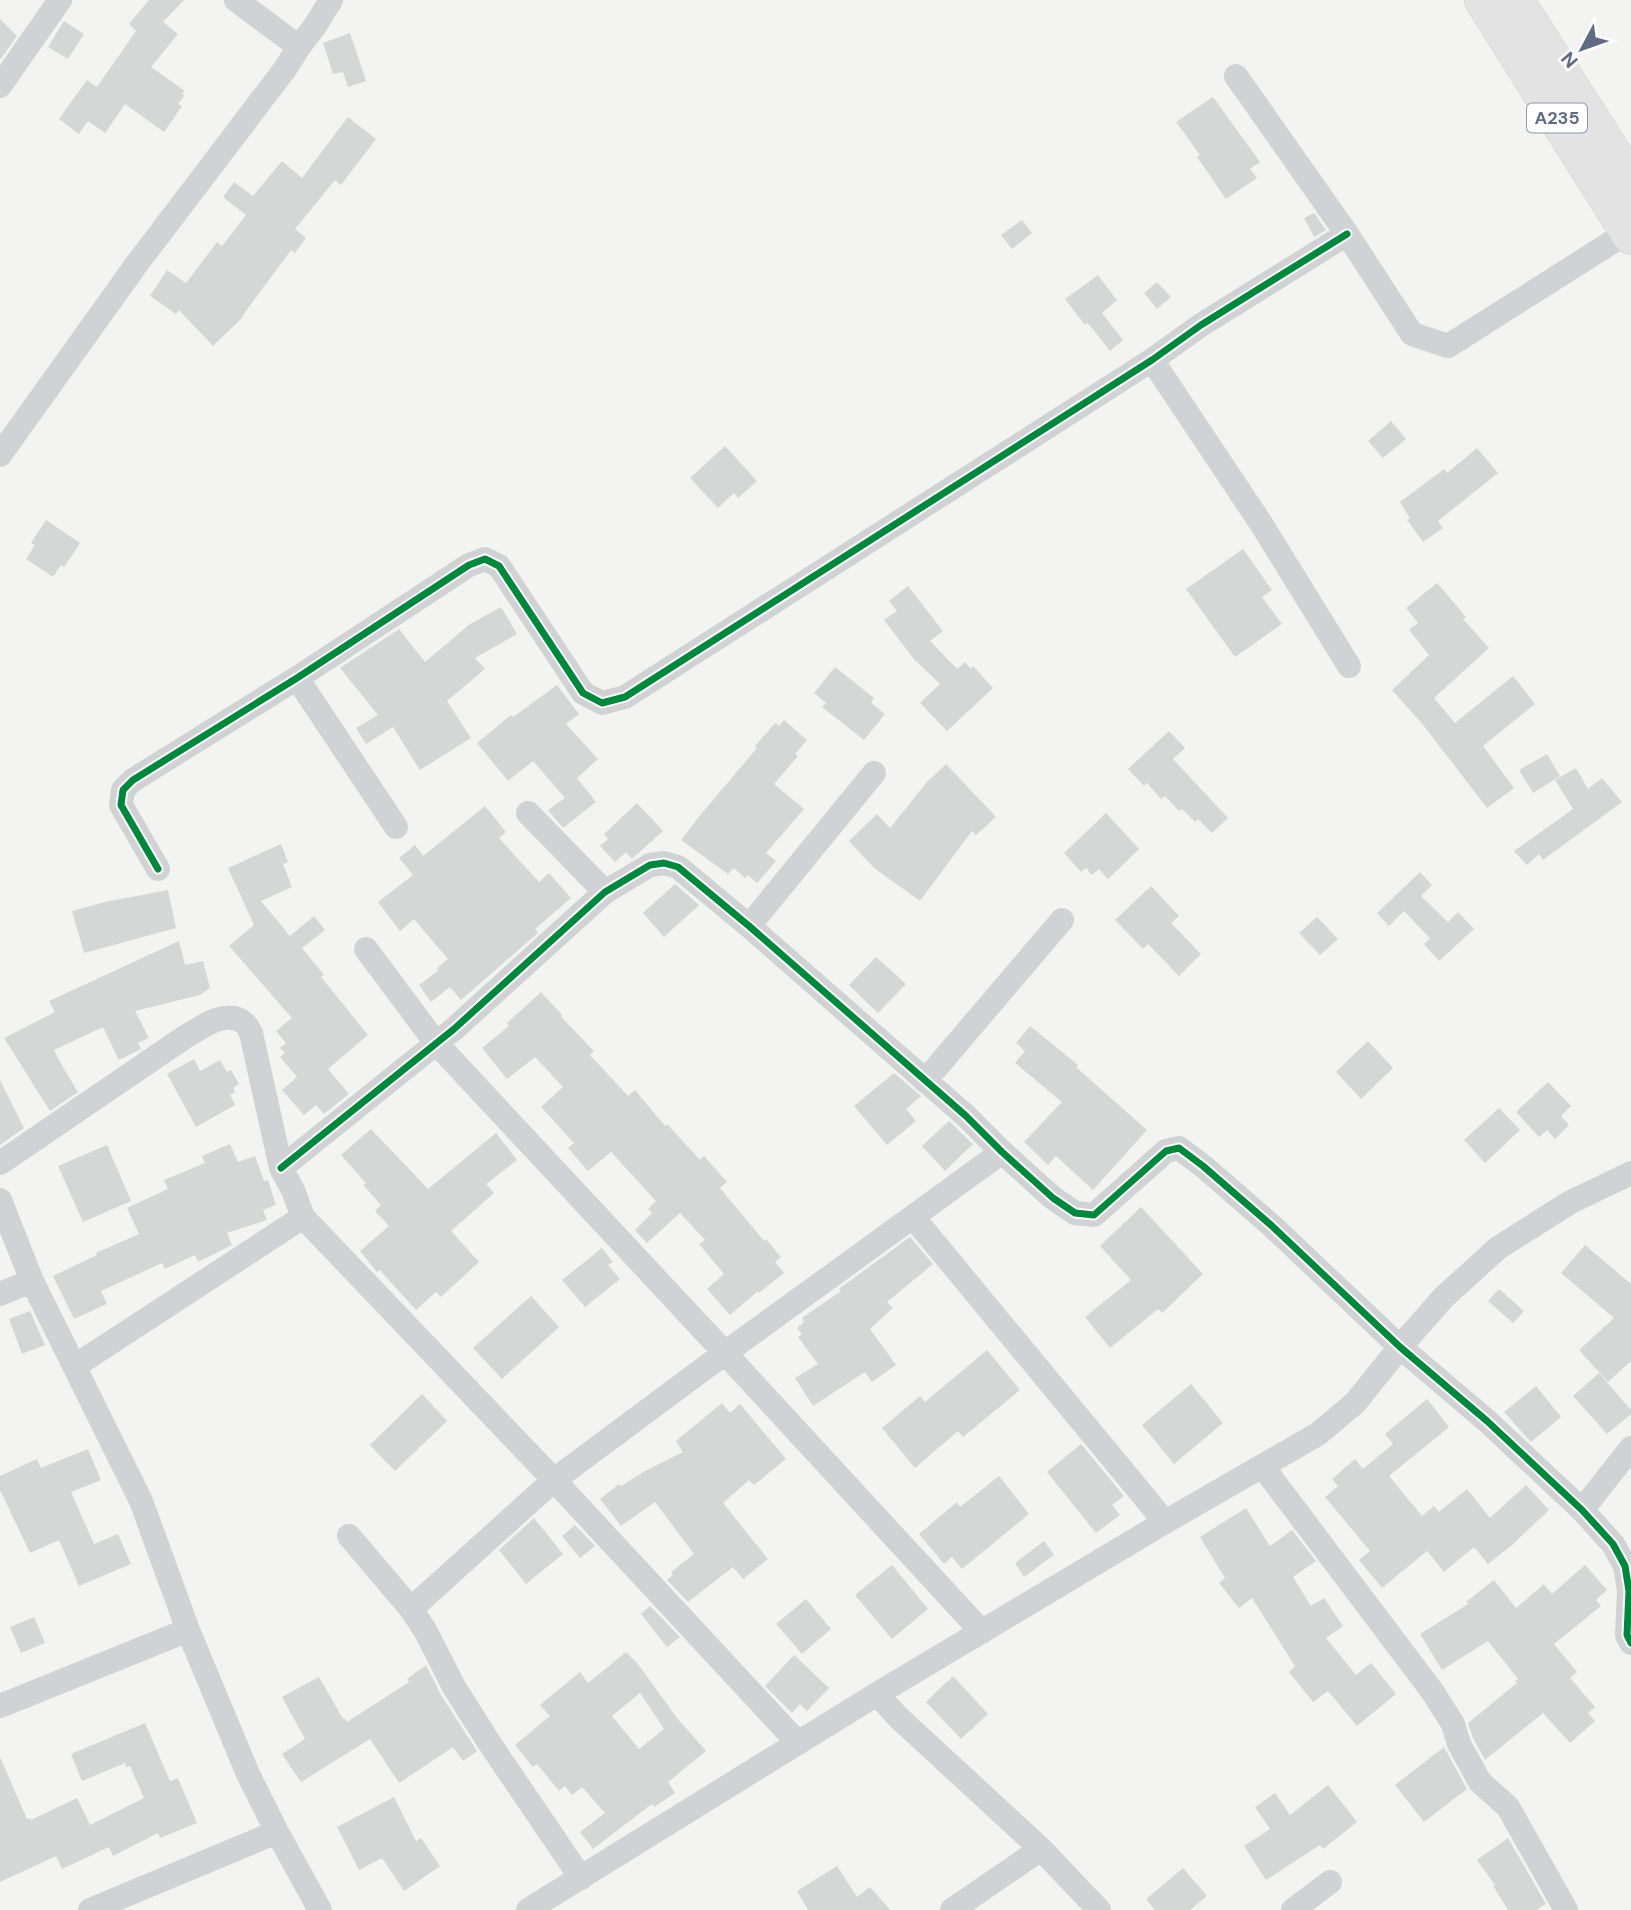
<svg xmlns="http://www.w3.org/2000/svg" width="1631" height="1910" viewBox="0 0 1631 1910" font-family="'DM Sans',sans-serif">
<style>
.building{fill:#d5d6d6;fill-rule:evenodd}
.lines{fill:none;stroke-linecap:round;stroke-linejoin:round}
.highway-casing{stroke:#d0d1d2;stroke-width:38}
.minor{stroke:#d1d2d3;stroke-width:24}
.highway{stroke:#e3e3e4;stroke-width:37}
.cycleway-casing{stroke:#fff;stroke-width:11}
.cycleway{stroke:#00873e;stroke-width:7}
.labels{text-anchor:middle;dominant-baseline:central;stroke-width:7;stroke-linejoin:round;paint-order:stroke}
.shield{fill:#fff;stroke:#9097aa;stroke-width:2}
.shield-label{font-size:18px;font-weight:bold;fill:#616b85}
</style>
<rect width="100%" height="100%" fill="#f3f4f2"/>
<!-- building -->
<path class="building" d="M 149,0 L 184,0 L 163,22 L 178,34 L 151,67 L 185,91 L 182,94 L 184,96 L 178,104 L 182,106 L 164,132 L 125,104 L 105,133 L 88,121 L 79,134 L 59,119 L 87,80 L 97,87 L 136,31 L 129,24 Z
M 0,19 L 17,36 L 0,60 Z
M 64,21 L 84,34 L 68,59 L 48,47 Z
M 350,33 L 366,81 L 348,87 L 343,72 L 333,74 L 323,43 Z
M 1213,97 L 1260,162 L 1250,169 L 1257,178 L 1226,199 L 1197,157 L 1200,155 L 1176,122 Z
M 348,117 L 376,139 L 341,185 L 335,180 L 295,229 L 306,238 L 295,253 L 291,250 L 243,315 L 244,316 L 213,346 L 179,310 L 176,314 L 150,296 L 167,270 L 186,283 L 217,242 L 222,246 L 246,215 L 223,197 L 234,182 L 253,196 L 282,161 L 302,178 Z
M 1314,213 L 1326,230 L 1314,237 L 1304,218 Z
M 1022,220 L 1032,233 L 1012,249 L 1001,235 Z
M 1098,275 L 1117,300 L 1102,313 L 1123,340 L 1110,351 L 1088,323 L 1085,325 L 1065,299 Z
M 1157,282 L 1171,297 L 1157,309 L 1144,293 Z
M 1391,421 L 1406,439 L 1383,458 L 1368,441 Z
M 725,446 L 757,481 L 738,498 L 734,493 L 718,508 L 690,478 Z
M 1477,448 L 1498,473 L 1438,521 L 1443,528 L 1423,542 L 1407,520 L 1410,518 L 1400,502 L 1444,469 L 1447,473 Z
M 46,520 L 80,543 L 64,567 L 61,565 L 53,577 L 26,559 L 35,545 L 31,543 Z
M 1243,549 L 1272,590 L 1262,597 L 1282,624 L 1235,657 L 1186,589 Z
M 1437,583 L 1466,617 L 1463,619 L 1489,648 L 1434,698 L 1455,723 L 1513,676 L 1535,704 L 1483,746 L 1514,788 L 1487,808 L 1424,726 L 1392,690 L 1429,655 L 1409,630 L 1418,623 L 1406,608 Z
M 908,586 L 943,631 L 930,641 L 957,669 L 965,662 L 971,669 L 973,666 L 993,688 L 947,731 L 920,703 L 940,684 L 914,659 L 884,620 L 897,611 L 889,601 Z
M 501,607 L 517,634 L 475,658 L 485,669 L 447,701 L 471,738 L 420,770 L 393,727 L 366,744 L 356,728 L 378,715 L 340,668 L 399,629 L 425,662 L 470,624 Z
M 835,667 L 874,698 L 871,703 L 885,714 L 864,740 L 822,707 L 826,703 L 814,693 Z
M 557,685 L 579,714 L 566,724 L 598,759 L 577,778 L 596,802 L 563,828 L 548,810 L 565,798 L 533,761 L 508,781 L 477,743 L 511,715 L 513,717 Z
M 784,720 L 807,740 L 795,754 L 798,756 L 774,784 L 804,809 L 766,853 L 776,861 L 757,883 L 748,875 L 745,878 L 734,868 L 728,874 L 681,840 L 702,813 L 757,748 L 755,746 L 775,723 L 779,726 Z
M 1169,731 L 1185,748 L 1173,759 L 1228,818 L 1212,833 L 1198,819 L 1195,822 L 1182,809 L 1179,811 L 1165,796 L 1161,799 L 1147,783 L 1144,786 L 1128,769 Z
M 1547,754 L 1560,776 L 1533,793 L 1519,770 Z
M 946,764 L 996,817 L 976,835 L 972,831 L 920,901 L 874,868 L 849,841 L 877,814 L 890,828 L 927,782 Z
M 1576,768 L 1588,789 L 1602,778 L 1622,802 L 1543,860 L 1539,854 L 1527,865 L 1514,851 L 1573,809 L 1555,780 Z
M 637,803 L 663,831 L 634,857 L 632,859 L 626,852 L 615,862 L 600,846 L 608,839 L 604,834 Z
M 485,806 L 506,832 L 499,838 L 539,882 L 549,873 L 571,898 L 535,929 L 538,933 L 461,1000 L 450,987 L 431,1002 L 419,985 L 439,970 L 437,968 L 448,959 L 414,919 L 400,931 L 378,902 L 413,875 L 399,858 L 415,845 L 423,856 Z
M 1106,813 L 1139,849 L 1108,879 L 1099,869 L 1092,875 L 1086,868 L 1081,872 L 1064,853 Z
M 281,844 L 288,862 L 283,864 L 292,887 L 261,901 L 290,936 L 314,916 L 325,930 L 302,948 L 324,975 L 321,977 L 368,1035 L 328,1069 L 349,1094 L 324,1114 L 316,1105 L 304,1115 L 282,1090 L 297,1077 L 280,1057 L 285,1053 L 280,1048 L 286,1043 L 276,1031 L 292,1018 L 229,946 L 254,925 L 228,868 Z
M 1420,872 L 1432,885 L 1421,896 L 1448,922 L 1458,912 L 1474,929 L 1439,961 L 1424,944 L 1430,938 L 1404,911 L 1389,926 L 1377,913 Z
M 675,884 L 699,905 L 664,937 L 643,913 Z
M 1151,886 L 1179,916 L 1171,923 L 1201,954 L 1179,976 L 1148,944 L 1143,949 L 1115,920 Z
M 168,890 L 176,928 L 84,953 L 72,911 L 105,902 Z
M 1317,917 L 1338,939 L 1320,955 L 1299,933 Z
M 179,941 L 185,965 L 203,961 L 210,988 L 200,995 L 135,1011 L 149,1038 L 138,1043 L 141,1049 L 119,1060 L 103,1027 L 54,1050 L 64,1069 L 78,1092 L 50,1111 L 4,1038 L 55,1012 L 49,1001 Z
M 876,957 L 906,984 L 878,1013 L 849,985 Z
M 541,992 L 563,1016 L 561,1017 L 594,1051 L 590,1055 L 628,1096 L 635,1090 L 665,1126 L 667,1124 L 700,1160 L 704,1156 L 727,1182 L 720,1188 L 764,1241 L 766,1239 L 781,1257 L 775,1262 L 784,1273 L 759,1293 L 758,1291 L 730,1315 L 707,1289 L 724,1274 L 699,1244 L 705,1240 L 680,1213 L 647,1243 L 635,1230 L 652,1213 L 648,1209 L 656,1201 L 611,1152 L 588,1171 L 568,1148 L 574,1143 L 541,1107 L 563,1087 L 535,1057 L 507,1079 L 482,1048 L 509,1026 L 507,1023 Z
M 1030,1026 L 1078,1065 L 1076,1067 L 1147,1130 L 1093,1190 L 1056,1156 L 1048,1165 L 1024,1142 L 1062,1102 L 1015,1063 L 1025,1051 L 1016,1043 Z
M 1368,1041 L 1393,1068 L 1361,1099 L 1336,1072 Z
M 194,1059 L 200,1071 L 220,1060 L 227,1072 L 231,1070 L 239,1084 L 233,1088 L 235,1092 L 230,1095 L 235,1105 L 196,1127 L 167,1074 Z
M 894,1073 L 921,1096 L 906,1109 L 916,1121 L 887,1145 L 854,1106 Z
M 0,1080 L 24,1128 L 0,1145 Z
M 1548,1082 L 1571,1106 L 1561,1116 L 1569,1125 L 1555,1139 L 1547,1130 L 1539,1137 L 1516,1112 Z
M 1499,1108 L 1520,1130 L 1485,1163 L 1464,1140 Z
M 949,1121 L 973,1144 L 945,1171 L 922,1146 Z
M 371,1129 L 428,1189 L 496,1133 L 517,1160 L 486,1184 L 494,1193 L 451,1231 L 479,1262 L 441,1297 L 436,1292 L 416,1310 L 380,1270 L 377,1272 L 360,1251 L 389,1226 L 375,1211 L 381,1205 L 363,1185 L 366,1183 L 341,1155 Z
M 230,1144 L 238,1162 L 255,1156 L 264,1181 L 268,1180 L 276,1205 L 263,1210 L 267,1220 L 227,1233 L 232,1245 L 198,1262 L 195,1255 L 165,1269 L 162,1263 L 101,1291 L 107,1304 L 74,1319 L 53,1276 L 97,1255 L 96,1253 L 139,1234 L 127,1208 L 168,1189 L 164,1180 L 205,1163 L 202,1156 Z
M 107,1145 L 131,1201 L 83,1222 L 58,1166 Z
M 1141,1207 L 1203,1274 L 1162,1313 L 1158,1309 L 1110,1348 L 1085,1317 L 1131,1280 L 1100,1246 Z
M 910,1237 L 933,1264 L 887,1302 L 893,1308 L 870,1329 L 896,1365 L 872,1382 L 865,1372 L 813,1406 L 795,1378 L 818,1364 L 798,1337 L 802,1334 L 797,1328 L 804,1322 L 802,1318 L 841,1291 L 839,1289 L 840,1288 Z
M 1585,1245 L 1631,1284 L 1631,1361 L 1608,1382 L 1579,1350 L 1614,1318 L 1561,1273 Z
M 602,1248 L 613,1262 L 608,1265 L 620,1279 L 585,1307 L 562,1280 Z
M 1499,1289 L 1524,1311 L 1513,1323 L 1488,1301 Z
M 531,1296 L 559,1327 L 502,1379 L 473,1348 Z
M 30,1311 L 45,1345 L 22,1354 L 9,1319 Z
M 987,1350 L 1020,1390 L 963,1437 L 958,1431 L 915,1468 L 882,1428 L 920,1396 L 925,1402 Z
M 1599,1373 L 1631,1410 L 1631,1414 L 1607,1434 L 1573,1396 Z
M 1191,1384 L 1223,1423 L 1174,1464 L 1142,1425 Z
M 1536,1386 L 1561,1417 L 1531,1442 L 1504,1412 Z
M 422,1394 L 447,1421 L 395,1471 L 370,1445 Z
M 1427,1399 L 1449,1427 L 1389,1476 L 1422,1516 L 1434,1506 L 1439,1512 L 1467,1489 L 1490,1518 L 1526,1485 L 1549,1510 L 1512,1545 L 1488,1564 L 1474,1547 L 1444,1572 L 1427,1551 L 1382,1588 L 1359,1560 L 1370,1551 L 1325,1497 L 1338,1486 L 1332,1479 L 1355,1459 L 1363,1469 L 1393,1444 L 1385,1434 Z
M 722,1403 L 730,1413 L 740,1404 L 786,1459 L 754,1485 L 749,1480 L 723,1503 L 768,1559 L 743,1579 L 733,1567 L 688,1602 L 667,1580 L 673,1575 L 671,1572 L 694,1554 L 655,1502 L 621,1526 L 600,1499 L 619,1484 L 621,1486 L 645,1471 L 683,1452 L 676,1441 Z
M 1081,1444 L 1124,1496 L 1112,1505 L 1120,1515 L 1096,1533 L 1047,1472 Z
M 88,1449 L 101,1480 L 71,1492 L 94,1544 L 118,1534 L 131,1564 L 79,1586 L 59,1540 L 30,1553 L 0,1490 L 0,1476 L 37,1459 L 41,1468 Z
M 999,1476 L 1029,1514 L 962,1569 L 952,1557 L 944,1564 L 919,1534 L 957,1502 L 960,1507 Z
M 1246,1508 L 1270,1546 L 1292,1530 L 1316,1561 L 1293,1577 L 1311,1606 L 1324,1598 L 1343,1626 L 1326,1638 L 1356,1675 L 1371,1663 L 1396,1694 L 1357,1726 L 1328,1691 L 1313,1702 L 1289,1672 L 1295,1666 L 1252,1598 L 1239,1608 L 1219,1583 L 1225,1578 L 1200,1537 Z
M 534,1518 L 563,1554 L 526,1584 L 499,1550 Z
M 575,1525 L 595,1546 L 580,1558 L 562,1536 Z
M 1044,1541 L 1054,1555 L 1024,1577 L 1015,1563 Z
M 892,1565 L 928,1609 L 892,1639 L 855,1595 Z
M 1585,1565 L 1607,1590 L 1596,1600 L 1601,1606 L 1554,1644 L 1577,1672 L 1570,1678 L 1595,1707 L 1588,1713 L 1595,1721 L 1570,1743 L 1543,1713 L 1485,1760 L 1473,1738 L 1468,1723 L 1517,1683 L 1515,1681 L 1518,1679 L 1488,1641 L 1442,1670 L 1420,1634 L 1468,1604 L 1466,1602 L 1494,1580 L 1516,1608 L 1544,1584 L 1552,1594 Z
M 806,1599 L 831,1629 L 802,1654 L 776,1624 Z
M 650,1606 L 680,1637 L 667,1647 L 641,1614 Z
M 34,1617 L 45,1643 L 21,1653 L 10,1627 Z
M 626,1652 L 638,1664 L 677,1718 L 706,1751 L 668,1782 L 675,1793 L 654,1807 L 652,1804 L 593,1849 L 580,1832 L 605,1813 L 582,1787 L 572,1795 L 565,1786 L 559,1791 L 537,1764 L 533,1767 L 515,1745 L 550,1716 L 540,1705 L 580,1672 L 588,1683 ZM 640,1693 L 664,1729 L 639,1749 L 612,1716 Z
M 794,1655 L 829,1688 L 807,1711 L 800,1704 L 792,1713 L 765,1686 Z
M 426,1665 L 441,1695 L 477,1751 L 463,1761 L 453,1747 L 399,1783 L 370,1739 L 301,1782 L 282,1754 L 305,1739 L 282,1697 L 319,1677 L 343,1719 L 344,1718 L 347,1722 L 409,1682 L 407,1679 Z
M 953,1676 L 988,1714 L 961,1739 L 926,1702 Z
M 145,1723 L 170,1781 L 178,1778 L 197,1823 L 160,1838 L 158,1833 L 113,1856 L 109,1847 L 62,1869 L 56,1856 L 0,1882 L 0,1757 L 27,1819 L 30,1818 L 31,1820 L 77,1798 L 90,1825 L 144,1798 L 130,1766 L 126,1767 L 125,1763 L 82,1781 L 71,1754 Z
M 1444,1747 L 1467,1789 L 1424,1822 L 1395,1785 Z
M 1328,1785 L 1357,1822 L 1323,1849 L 1320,1845 L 1266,1880 L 1244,1846 L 1270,1829 L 1255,1807 L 1275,1793 L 1290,1815 Z
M 394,1797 L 416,1841 L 421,1838 L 440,1866 L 404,1891 L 382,1858 L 359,1870 L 337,1827 Z
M 1508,1838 L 1546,1904 L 1536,1910 L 1508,1910 L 1493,1886 L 1495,1885 L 1477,1860 Z
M 837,1866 L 857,1897 L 870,1887 L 890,1910 L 808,1910 L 797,1891 Z
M 1183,1868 L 1207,1896 L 1190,1910 L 1155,1910 L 1146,1899 Z"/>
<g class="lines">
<defs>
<path id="highway" d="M 1483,0 L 1631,236
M 1515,0 L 1631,182"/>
</defs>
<!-- highway casing -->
<use href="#highway" class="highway-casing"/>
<!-- minor -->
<path class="minor" d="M 299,47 L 315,26 L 331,0
M 1236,76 L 1347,234 L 1412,334 L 1448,346 L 1628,232
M 0,86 L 60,0
M 1152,360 L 1262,525 L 1349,666
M 0,455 L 136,265 L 285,69 L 299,47 L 236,0
M 297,678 L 396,827
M 528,813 L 605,892
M 158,869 L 121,805 L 123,790 L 133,780 L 297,678 L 469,565 L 485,559 L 499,566 L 583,693 L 602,703 L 625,697 L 1152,360 L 1201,325 L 1347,234
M 749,926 L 874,773
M 366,949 L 436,1043 L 725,1353 L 982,1632
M 925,1081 L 1062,920
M 0,1163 L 185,1037 C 200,1028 227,1008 244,1023 C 247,1025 249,1029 251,1033 L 281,1168 L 293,1190 L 303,1217 L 554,1480 L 798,1743
M 281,1168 L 454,1029 L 605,892 L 650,865 L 664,863 L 678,867 L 749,926 L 966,1116 L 1002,1152 L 1053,1198 L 1075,1213 L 1094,1215 L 1166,1151 L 1179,1148 L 1203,1166 L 1272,1226 L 1400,1347 L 1487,1421 L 1582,1510 L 1613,1544 L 1625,1566 L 1629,1591 L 1627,1635 L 1631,1643
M 0,1200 L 32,1281 L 141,1501 L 188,1630 L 248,1774 L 277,1832 L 320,1910
M 913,1217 L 1165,1522
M 0,1294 L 32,1281
M 75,1366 L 303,1217
M 1263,1467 L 1432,1691 L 1453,1724 L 1459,1744 L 1480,1782 L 1508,1807 L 1566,1910
M 1582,1510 L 1631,1448
M 349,1536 L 411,1609 L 425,1630 L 454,1687 L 490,1744 L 581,1878
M 411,1609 L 554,1480 L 725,1353 L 1002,1152
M 877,1694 L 899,1718 L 1041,1849 L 1099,1910
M 0,1706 L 188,1630
M 90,1910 L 277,1832
M 528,1910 L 877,1694 L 1165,1522 L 1318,1434 L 1355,1403 L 1400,1347 L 1444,1297 L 1498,1248 L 1569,1203 L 1631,1173
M 952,1910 L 1041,1849
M 1293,1910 L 1330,1882"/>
<!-- highway -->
<use href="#highway" class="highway"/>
<defs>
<path id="cycleway" d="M 158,869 L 121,805 L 123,790 L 133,780 L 297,678 L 469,565 L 485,559 L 499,566 L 583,693 L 602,703 L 625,697 L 1152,360 L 1201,325 L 1347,234
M 281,1168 L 454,1029 L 605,892 L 650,865 L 664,863 L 678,867 L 749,926 L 966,1116 L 1002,1152 L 1053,1198 L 1075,1213 L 1094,1215 L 1166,1151 L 1179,1148 L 1203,1166 L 1272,1226 L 1400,1347 L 1487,1421 L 1582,1510 L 1613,1544 L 1625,1566 L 1629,1591 L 1627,1635 L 1631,1643"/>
</defs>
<!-- cycleway casing -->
<use href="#cycleway" class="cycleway-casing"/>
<!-- cycleway -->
<use href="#cycleway" class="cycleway"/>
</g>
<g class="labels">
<!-- shield labels -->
<rect class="shield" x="1527" y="103.5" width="60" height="29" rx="5"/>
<g class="shield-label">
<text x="1557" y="118">A235</text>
</g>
</g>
<!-- north arrow -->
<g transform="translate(1582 49) rotate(229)" stroke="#ffffff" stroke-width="5" paint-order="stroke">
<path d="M0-5L12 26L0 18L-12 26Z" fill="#616b85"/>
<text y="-10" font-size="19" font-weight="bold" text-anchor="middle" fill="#616b85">N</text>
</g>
</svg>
